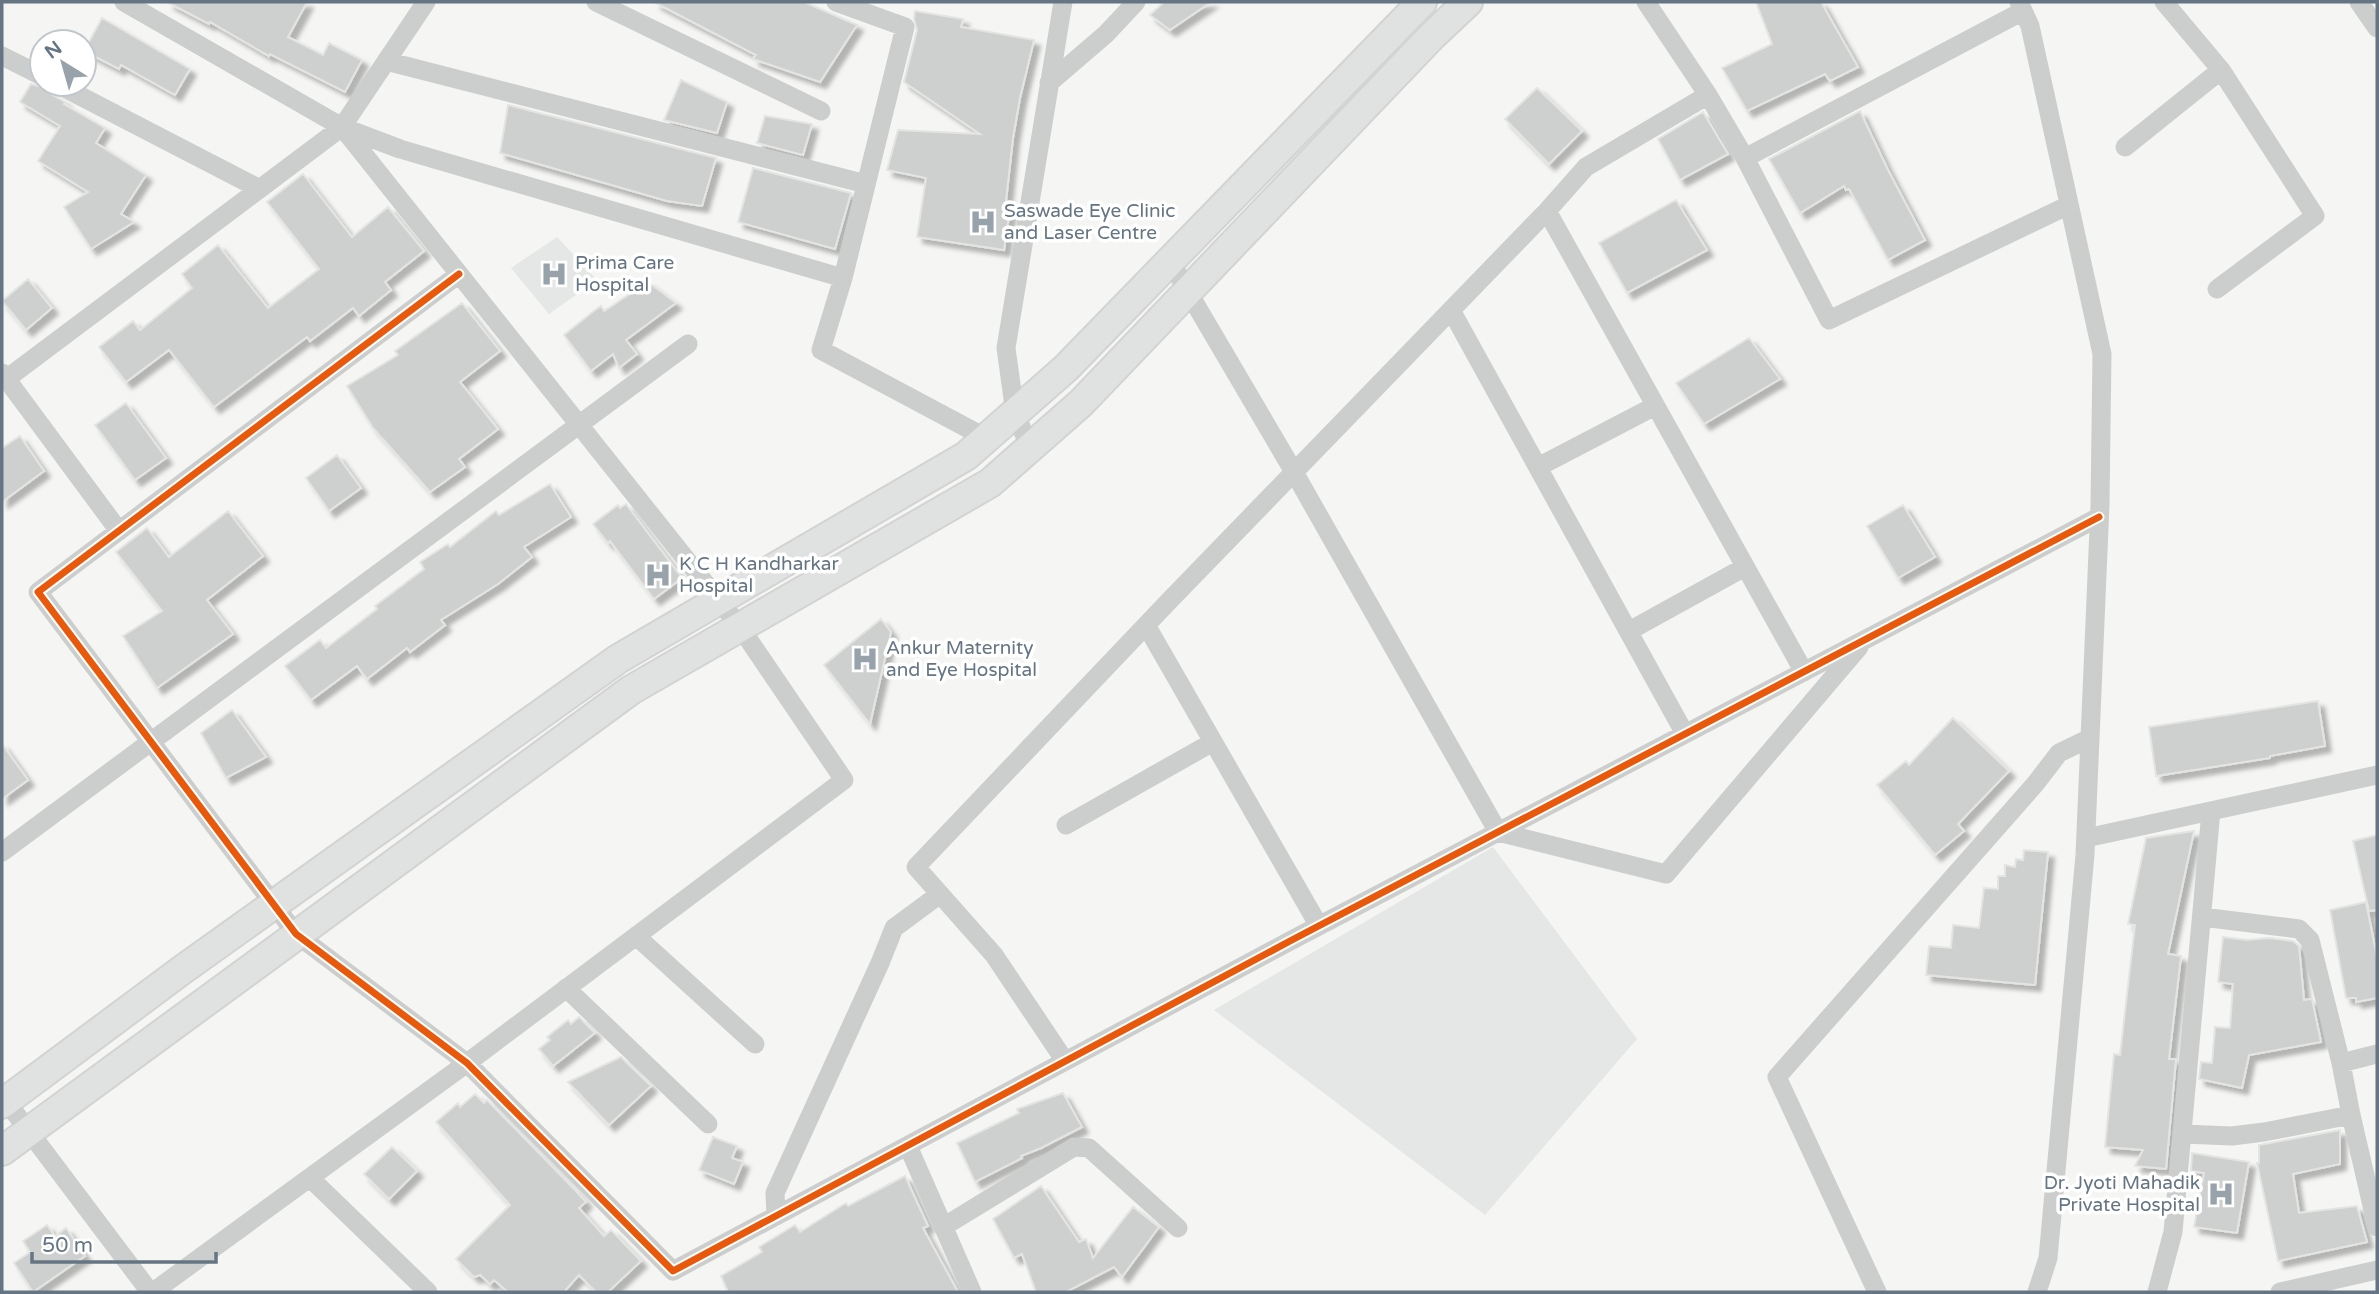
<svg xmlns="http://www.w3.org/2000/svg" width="2379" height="1294" viewBox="0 0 2379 1294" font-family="'Varela Round',sans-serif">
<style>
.built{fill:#e5e6e6}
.building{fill:#cecfcf;stroke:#e4e4e3;stroke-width:2;filter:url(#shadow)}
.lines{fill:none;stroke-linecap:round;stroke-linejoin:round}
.secondary-casing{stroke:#d2d3d2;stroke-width:32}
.street{stroke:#cccece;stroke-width:19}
.secondary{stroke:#e0e1e1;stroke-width:28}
.cycleway-casing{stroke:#fff;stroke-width:11}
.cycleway{stroke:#e8590c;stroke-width:7}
.labels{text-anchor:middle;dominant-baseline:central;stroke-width:7;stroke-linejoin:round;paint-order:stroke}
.poi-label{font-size:19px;fill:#657583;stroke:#fff;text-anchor:start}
</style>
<defs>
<filter id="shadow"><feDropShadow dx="6" dy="6" stdDeviation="2" flood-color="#0004"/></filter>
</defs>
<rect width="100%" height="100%" fill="#f5f5f3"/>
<!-- built -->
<path class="built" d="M 557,237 L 597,280 L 549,314 L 511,268 Z
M 1493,847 L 1637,1039 L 1485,1215 L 1214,1010 Z"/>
<!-- building -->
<path class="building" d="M 167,2 L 307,2 L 288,37 L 323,55 L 329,43 L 362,60 L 345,92 L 270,54 L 269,56 L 210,22 L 209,24 Z
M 654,2 L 804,2 L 857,25 L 820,82 L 753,59 L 756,55 Z
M 1164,2 L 1211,2 L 1170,30 L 1150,15 Z
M 1756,2 L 1821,2 L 1858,67 L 1830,81 L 1825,74 L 1747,111 L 1722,68 L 1772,44 Z
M 915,11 L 963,19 L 961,27 L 1034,40 L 1020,98 L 1013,138 L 1006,201 L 1011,202 L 1004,250 L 917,237 L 926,178 L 887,170 L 898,130 L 980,134 L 904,82 L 917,30 L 914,19 Z
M 102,18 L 190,69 L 175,95 L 121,65 L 119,69 L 84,51 Z
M 681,80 L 727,102 L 717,133 L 664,120 Z
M 31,84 L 45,88 L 51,94 L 65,102 L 64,104 L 105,128 L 96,143 L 146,175 L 121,214 L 134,222 L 91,249 L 64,207 L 88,192 L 38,161 L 60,126 L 20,102 Z
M 1537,88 L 1582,131 L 1549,164 L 1505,119 Z
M 508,105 L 716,158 L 702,206 L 667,201 L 500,153 Z
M 1860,111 L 1888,170 L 1925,240 L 1888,260 L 1849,189 L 1846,190 L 1844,186 L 1800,213 L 1769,159 Z
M 1703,112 L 1728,154 L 1680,180 L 1658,139 Z
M 765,116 L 812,124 L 803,155 L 757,143 Z
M 753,168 L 851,193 L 835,249 L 738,222 Z
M 303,174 L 352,237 L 388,207 L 424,251 L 385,282 L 391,290 L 359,316 L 353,308 L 310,341 L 307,337 L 214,407 L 169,350 L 126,382 L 99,347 L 133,321 L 140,330 L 192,288 L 182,274 L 218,245 L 268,308 L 319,269 L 267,202 Z
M 1676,200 L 1707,250 L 1627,293 L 1599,243 Z
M 28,279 L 52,308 L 26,330 L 2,301 Z
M 648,282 L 676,303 L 626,340 L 637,354 L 619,368 L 613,354 L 591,371 L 564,335 L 595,310 L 601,306 L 604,311 Z
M 462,303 L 500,351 L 460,382 L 498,429 L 459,459 L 465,467 L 430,492 L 373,428 L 347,386 L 398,355 L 395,351 Z
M 1749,338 L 1780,379 L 1704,424 L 1676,383 Z
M 126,403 L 166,458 L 135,480 L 95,425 Z
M 20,436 L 44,471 L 2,502 L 2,448 Z
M 337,455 L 361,488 L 329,511 L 306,478 Z
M 550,484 L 571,517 L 524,547 L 532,557 L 498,584 L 441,620 L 445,625 L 410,652 L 407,648 L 367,679 L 357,666 L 311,700 L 285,666 L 320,640 L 326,648 L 377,609 L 375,606 L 424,569 L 420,562 L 448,544 L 450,547 L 496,511 L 499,515 Z
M 626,504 L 682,578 L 654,599 L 610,541 L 608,543 L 593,524 L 618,505 L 620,508 Z
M 1903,505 L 1935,557 L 1898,578 L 1867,526 Z
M 228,511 L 263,556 L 207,600 L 233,634 L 157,688 L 123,636 L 162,611 L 116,552 L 147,528 L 169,557 Z
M 881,619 L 891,632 L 870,724 L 824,665 Z
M 2318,701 L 2325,746 L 2270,756 L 2270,758 L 2156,776 L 2149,727 Z
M 232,710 L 266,757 L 226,778 L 201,733 Z
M 1953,718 L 2009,771 L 1958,824 L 1964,831 L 1935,855 L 1877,785 L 1906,761 L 1909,765 Z
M 2,744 L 28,780 L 2,799 Z
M 2194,831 L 2168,954 L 2181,956 L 2169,1059 L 2176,1059 L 2166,1169 L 2135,1166 L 2143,1150 L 2105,1147 L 2114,1054 L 2120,1055 L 2135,925 L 2128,924 L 2146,838 Z
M 2377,835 L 2377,910 L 2369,911 L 2353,841 Z
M 2024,850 L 2048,852 L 2035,985 L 1926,975 L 1929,946 L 1951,948 L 1953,925 L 1979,928 L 1984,888 L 1998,889 L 1998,876 L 2005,876 L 2005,865 L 2015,867 L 2016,859 L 2023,860 Z
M 2366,902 L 2377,957 L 2377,998 L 2356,1002 L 2356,998 L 2346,998 L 2330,910 Z
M 2223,937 L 2247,940 L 2269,938 L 2293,941 L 2299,946 L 2304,1000 L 2312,999 L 2321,1042 L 2249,1055 L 2242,1088 L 2199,1079 L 2201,1062 L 2212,1063 L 2215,1027 L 2230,1028 L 2233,984 L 2218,982 Z
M 579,1017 L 595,1033 L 553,1066 L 539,1049 L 550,1040 L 547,1037 L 568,1020 L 571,1024 Z
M 621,1057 L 651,1086 L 609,1125 L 568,1082 Z
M 1063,1093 L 1082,1127 L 1041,1148 L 1021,1156 L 1022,1158 L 975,1182 L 957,1143 L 1019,1113 L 1017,1109 Z
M 475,1094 L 484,1103 L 487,1100 L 575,1190 L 586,1202 L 579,1208 L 604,1236 L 611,1230 L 641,1261 L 608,1292 L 596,1292 L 579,1275 L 564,1292 L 508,1292 L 494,1280 L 490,1284 L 480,1275 L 474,1277 L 456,1259 L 510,1205 L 436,1122 L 458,1103 L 460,1107 Z
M 2340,1130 L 2340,1164 L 2293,1174 L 2299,1213 L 2357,1206 L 2367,1242 L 2278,1261 L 2257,1163 L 2259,1163 L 2259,1145 Z
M 713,1137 L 737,1146 L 732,1158 L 743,1162 L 734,1184 L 699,1170 Z
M 392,1147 L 417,1171 L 389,1199 L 364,1174 Z
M 2192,1153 L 2249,1162 L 2237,1233 L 2194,1227 L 2204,1173 L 2191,1171 Z
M 905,1176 L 928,1226 L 923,1228 L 958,1292 L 728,1292 L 721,1276 L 762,1252 L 759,1247 L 795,1225 L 800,1232 L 846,1203 L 848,1206 Z
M 1041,1186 L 1079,1242 L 1086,1239 L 1093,1258 L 1133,1207 L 1159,1227 L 1122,1277 L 1114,1267 L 1066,1292 L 1036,1292 L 1022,1254 L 1014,1258 L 993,1219 Z
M 47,1225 L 55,1236 L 66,1228 L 85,1256 L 33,1292 L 14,1263 L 30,1252 L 23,1241 Z"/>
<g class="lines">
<defs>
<path id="secondary" d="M 2,1104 L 182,970 L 618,659 L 966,456 L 1066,368 L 1422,2
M 2,1151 L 631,690 L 990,483 L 1081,403 L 1433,35 L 1468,2"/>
</defs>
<!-- secondary casing -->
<use href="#secondary" class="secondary-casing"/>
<!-- street -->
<path class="street" d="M 124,2 L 342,127 L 400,149 L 843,278
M 596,2 L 821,111
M 836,2 L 905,27 L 843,278 L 821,350 L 986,438
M 1646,2 L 1708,95 L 1745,158 L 1829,320 L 2069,205
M 2019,2 L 2030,26 L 2102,354 L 2100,505 L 2085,855 L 2048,1258 L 2037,1292
M 2164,2 L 2221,70 L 2315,216 L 2217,289
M 2359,2 L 2377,28
M 2,56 L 42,76
M 386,61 L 866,184
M 1049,83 L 1106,34 L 1136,2
M 57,84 L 260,189
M 2125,147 L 2221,70
M 1745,158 L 2023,11
M 1547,211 L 1804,672
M 1170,261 L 1294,472 L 1498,832 L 1666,874 L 1859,647
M 459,274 L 38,592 L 296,934 L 467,1063 L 673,1271 L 1290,941 L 2099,517
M 1451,310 L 1685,734
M 2,373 L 119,531
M 5,380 L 342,127 L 426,2
M 1030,448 L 1015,413 L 1006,348 L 1063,2
M 1538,467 L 1655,406
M 1146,625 L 1319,926
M 1629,631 L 1745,567
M 1066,825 L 1213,742
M 2086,838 L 2377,775
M 2,852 L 688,344
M 2202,917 L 2299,929 L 2310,940 L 2341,1063
M 636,936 L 755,1044
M 566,988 L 708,1124
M 2377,1054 L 2341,1063 L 2351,1115 L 2377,1227
M 1065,1061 L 994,955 L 916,867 L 1170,600 L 1547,211 L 1586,167 L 1708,95
M 6,1101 L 150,1292
M 2182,1134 L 2232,1136 L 2264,1132 L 2351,1115
M 908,1146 L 972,1292
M 310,1178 L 428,1292
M 776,1216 L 775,1193 L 880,963 L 894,928 L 940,894
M 943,1227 L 1074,1147 L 1089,1148 L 1178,1228
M 153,1292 L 467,1063 L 844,780 L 740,627 L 342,127
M 1877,1292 L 1777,1077 L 2036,783 L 2059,753 L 2090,738
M 2157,1292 L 2173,1232 L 2211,811
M 2280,1292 L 2377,1270"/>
<!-- secondary -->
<use href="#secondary" class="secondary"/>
<defs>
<path id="cycleway" d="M 459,274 L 38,592 L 296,934 L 467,1063 L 673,1271 L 1290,941 L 2099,517"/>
</defs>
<!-- cycleway casing -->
<use href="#cycleway" class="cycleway-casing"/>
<!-- cycleway -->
<use href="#cycleway" class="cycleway"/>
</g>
<!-- icons -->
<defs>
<symbol id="hospital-bare" viewBox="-9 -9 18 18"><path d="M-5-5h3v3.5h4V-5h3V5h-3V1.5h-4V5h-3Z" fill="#97a2aa" stroke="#fff" stroke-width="2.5" paint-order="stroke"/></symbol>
</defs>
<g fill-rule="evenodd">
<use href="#hospital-bare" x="964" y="203" width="38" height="38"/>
<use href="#hospital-bare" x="535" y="255" width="38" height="38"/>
<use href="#hospital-bare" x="639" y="556" width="38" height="38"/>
<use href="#hospital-bare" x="846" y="640" width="38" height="38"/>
<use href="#hospital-bare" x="2202" y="1175" width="38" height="38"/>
</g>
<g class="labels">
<!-- poi labels -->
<g class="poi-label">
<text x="1004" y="211">Saswade Eye Clinic<tspan x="1004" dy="22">and Laser Centre</tspan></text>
<text x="575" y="263">Prima Care<tspan x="575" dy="22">Hospital</tspan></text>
<text x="679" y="564">K C H Kandharkar<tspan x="679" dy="22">Hospital</tspan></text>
<text x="886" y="648">Ankur Maternity<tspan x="886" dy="22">and Eye Hospital</tspan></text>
<text x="2200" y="1183" text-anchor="end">Dr. Jyoti Mahadik<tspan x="2200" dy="22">Private Hospital</tspan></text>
</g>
</g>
<!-- border -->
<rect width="2379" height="1294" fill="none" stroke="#657583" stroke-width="7"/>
<!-- north arrow -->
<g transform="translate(63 63) rotate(323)"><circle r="33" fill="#ffffff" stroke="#c1c8cd" stroke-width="2"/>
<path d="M0-5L12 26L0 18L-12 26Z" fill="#97a2aa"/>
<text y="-10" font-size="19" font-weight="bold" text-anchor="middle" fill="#657583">N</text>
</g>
<!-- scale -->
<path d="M32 1252v10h184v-10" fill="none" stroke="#657583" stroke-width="3.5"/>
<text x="42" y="1252" font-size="21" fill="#657583" stroke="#ffffff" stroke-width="5" paint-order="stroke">50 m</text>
</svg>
